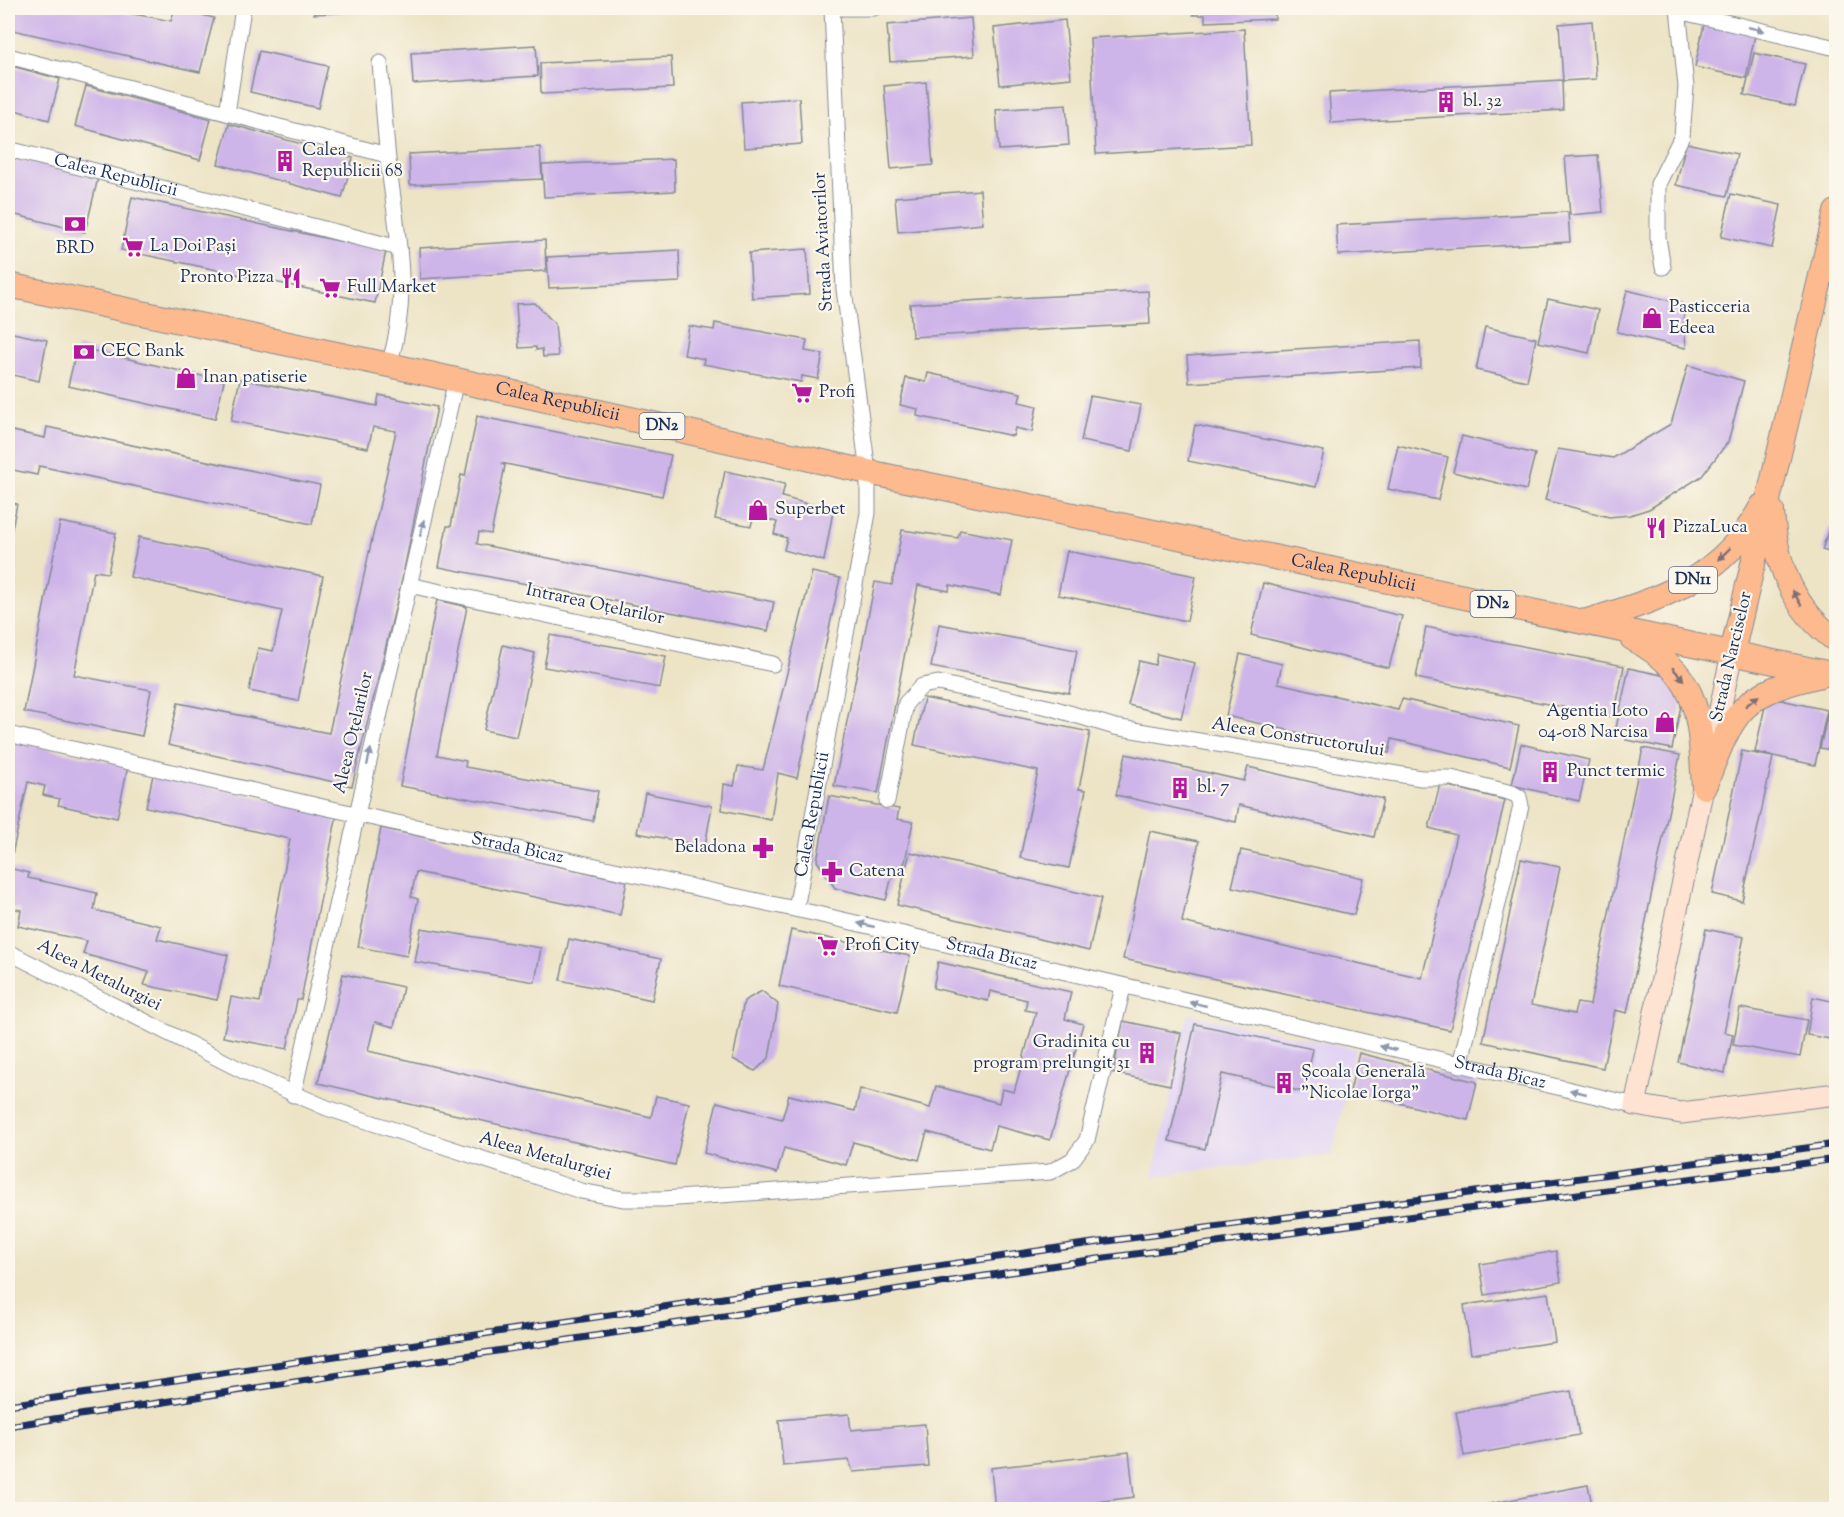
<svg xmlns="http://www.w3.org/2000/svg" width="1844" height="1517" viewBox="0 0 1844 1517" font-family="'Sorts Mill Goudy',serif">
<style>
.built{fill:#e1d4f4}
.building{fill:#cdb4e9}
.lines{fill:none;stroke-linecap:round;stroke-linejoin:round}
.street-casing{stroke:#848a92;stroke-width:17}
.secondary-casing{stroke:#848a92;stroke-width:23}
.primary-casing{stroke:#848a92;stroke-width:26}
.street{stroke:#fff;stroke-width:15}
.secondary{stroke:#fee3d2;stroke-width:21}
.primary{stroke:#fcba8e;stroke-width:24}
.rail-casing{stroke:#1b2f5e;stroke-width:7}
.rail{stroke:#fbf7ec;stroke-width:4.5;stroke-dasharray:14;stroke-linecap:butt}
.oneway{fill:#8d97ae}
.oneway2{fill:#806e74}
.labels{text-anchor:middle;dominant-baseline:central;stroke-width:4.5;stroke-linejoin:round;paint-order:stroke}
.shield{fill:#fbf7ec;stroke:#5e6b89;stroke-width:1.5}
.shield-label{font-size:16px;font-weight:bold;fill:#1b2f5e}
.poi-label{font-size:18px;fill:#1b2f5e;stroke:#fbf7ec;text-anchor:start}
.street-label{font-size:18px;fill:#1b2f5e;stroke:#fbf7ec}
</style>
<rect width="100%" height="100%" fill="#fbf7ec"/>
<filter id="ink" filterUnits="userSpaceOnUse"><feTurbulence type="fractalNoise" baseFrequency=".0167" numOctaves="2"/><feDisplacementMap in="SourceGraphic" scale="12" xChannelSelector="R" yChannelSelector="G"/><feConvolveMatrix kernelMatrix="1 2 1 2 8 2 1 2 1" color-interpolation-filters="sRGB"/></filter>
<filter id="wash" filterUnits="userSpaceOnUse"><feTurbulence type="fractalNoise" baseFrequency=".008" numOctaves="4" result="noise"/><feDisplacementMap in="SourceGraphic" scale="24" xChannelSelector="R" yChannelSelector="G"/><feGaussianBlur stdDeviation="1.35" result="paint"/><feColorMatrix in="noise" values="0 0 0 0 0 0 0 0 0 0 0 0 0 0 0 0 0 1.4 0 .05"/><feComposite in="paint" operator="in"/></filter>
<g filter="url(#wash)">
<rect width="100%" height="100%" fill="#ede4c6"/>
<!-- built -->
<path class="built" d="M 1188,1014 L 1355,1049 L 1332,1155 L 1153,1176 Z"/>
<g id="blocks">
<!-- building -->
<path class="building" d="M 8,8 L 101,8 L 171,21 L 175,8 L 214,18 L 200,72 L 8,29 Z
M 313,8 L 403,8 L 403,9 L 314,14 Z
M 1193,8 L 1274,8 L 1275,19 L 1205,22 L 1205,15 L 1193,15 Z
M 971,18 L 974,56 L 890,62 L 887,25 Z
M 1065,20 L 1071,78 L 1000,85 L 994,28 Z
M 1592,21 L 1596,79 L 1563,81 L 1559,24 Z
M 1704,24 L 1755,35 L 1746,78 L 1695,67 Z
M 1244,29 L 1251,145 L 1096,154 L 1090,38 Z
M 536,45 L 538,76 L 413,84 L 411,53 Z
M 259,51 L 328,66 L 318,108 L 250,92 Z
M 1754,53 L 1805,64 L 1795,106 L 1744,95 Z
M 671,57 L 673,88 L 541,94 L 540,63 Z
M 8,65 L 60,79 L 49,120 L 8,108 Z
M 1562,80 L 1563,110 L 1331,123 L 1329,93 Z
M 926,82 L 933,165 L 891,169 L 884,86 Z
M 86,86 L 211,119 L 200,160 L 75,126 Z
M 799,98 L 802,144 L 744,148 L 741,102 Z
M 1066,105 L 1069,145 L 999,150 L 996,110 Z
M 229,124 L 353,158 L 342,198 L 218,164 Z
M 1686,143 L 1737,154 L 1727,196 L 1676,185 Z
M 540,147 L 542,179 L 410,185 L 409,154 Z
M 1598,155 L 1603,212 L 1570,215 L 1565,157 Z
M 8,156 L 98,178 L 85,232 L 8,213 Z
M 674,159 L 675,191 L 544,197 L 542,165 Z
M 980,190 L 983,224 L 898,232 L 895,197 Z
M 1731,194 L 1781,205 L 1772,248 L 1721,237 Z
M 132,197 L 386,251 L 375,303 L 121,250 Z
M 1568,212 L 1570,242 L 1338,255 L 1336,225 Z
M 545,240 L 546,271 L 420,279 L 419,248 Z
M 807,249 L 810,294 L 752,298 L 749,253 Z
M 679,250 L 680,282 L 549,288 L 547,257 Z
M 1627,290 L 1683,304 L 1686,348 L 1617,332 Z
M 1148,291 L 1150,324 L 912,337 L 910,304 Z
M 1548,299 L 1598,310 L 1589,353 L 1538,342 Z
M 535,303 L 555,324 L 558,356 L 543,357 L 542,349 L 536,350 L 536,347 L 519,348 L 516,304 Z
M 715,323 L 807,340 L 805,351 L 823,354 L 818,379 L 802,376 L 801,382 L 703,364 L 704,359 L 684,355 L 689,326 L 714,330 Z
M 1485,327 L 1536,338 L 1527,381 L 1476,370 Z
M 8,332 L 47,340 L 39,381 L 8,374 Z
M 1420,341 L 1421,368 L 1189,383 L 1187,356 Z
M 77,347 L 224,381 L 215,419 L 68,386 Z
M 1688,365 L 1744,381 L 1728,442 L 1702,476 L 1649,509 L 1630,515 L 1609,517 L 1545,500 L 1558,449 L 1613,458 L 1671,424 Z
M 928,373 L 1021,393 L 1019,402 L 1037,406 L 1032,432 L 1015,428 L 1013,436 L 917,416 L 918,409 L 900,405 L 906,378 L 926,382 Z
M 240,379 L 377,406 L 379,395 L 437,407 L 402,580 L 352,786 L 168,745 L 178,703 L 329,733 L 396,431 L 373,427 L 368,448 L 231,421 Z
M 1090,396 L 1141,405 L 1132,451 L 1081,441 Z
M 477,416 L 671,455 L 662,496 L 501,463 L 505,466 L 491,534 L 479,532 L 477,544 L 774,602 L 768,631 L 439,567 L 447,526 L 451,526 L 461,475 L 465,476 Z
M 1195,425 L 1324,451 L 1316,487 L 1188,461 Z
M 47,427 L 320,485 L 312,524 L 39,466 L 37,475 L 8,469 L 8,430 L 45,438 Z
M 1462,436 L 1535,454 L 1526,490 L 1453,472 Z
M 1398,445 L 1448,457 L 1438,500 L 1388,489 Z
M 725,471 L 785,484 L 782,497 L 833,511 L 824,561 L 784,550 L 787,538 L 774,534 L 777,522 L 754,516 L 751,526 L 715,519 Z
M 8,503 L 17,504 L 9,543 L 8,543 Z
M 60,522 L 116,533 L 108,573 L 94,571 L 74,675 L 151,690 L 142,736 L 24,712 Z
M 1829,528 L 1836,530 L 1836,554 L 1822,550 Z
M 902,530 L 958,538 L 960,530 L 1012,540 L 1001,595 L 950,585 L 949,591 L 918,585 L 878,793 L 834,786 L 875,582 L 892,585 Z
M 139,537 L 323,576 L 298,701 L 249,691 L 258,648 L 273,651 L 282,611 L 130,577 Z
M 1067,551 L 1196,576 L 1187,621 L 1058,595 Z
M 812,572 L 840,578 L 797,778 L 778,773 L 771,820 L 722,810 L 724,784 L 734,786 L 738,766 L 763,770 Z
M 1263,583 L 1402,616 L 1389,668 L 1251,635 Z
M 437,600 L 467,607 L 437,755 L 466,761 L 465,767 L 598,791 L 593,821 L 400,786 Z
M 939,624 L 1077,650 L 1069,693 L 931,667 Z
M 1426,627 L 1624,666 L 1614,717 L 1416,678 Z
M 550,635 L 666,656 L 660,688 L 544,667 Z
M 503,645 L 535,653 L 516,737 L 484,730 Z
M 1157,654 L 1195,663 L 1181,718 L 1128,705 L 1139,661 L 1155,665 Z
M 1240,654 L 1282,664 L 1278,683 L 1398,710 L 1402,699 L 1519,726 L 1510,767 L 1392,739 L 1389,753 L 1226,716 Z
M 1629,668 L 1675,678 L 1682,701 L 1672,749 L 1626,740 L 1628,731 L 1616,728 Z
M 1767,697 L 1827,710 L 1815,765 L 1755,752 Z
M 924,698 L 1090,732 L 1079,789 L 1086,790 L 1069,868 L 1020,858 L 1038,771 L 914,745 Z
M 1828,712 L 1836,714 L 1836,751 L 1820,748 Z
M 8,740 L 128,766 L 117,818 L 58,805 L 60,799 L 43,795 L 45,786 L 28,782 L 9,868 L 29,873 L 28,878 L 97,893 L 94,910 L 161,926 L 157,939 L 228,955 L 217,1000 L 144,985 L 149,972 L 83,954 L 87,941 L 18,926 L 21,910 L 8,907 Z
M 1521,744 L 1589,760 L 1579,801 L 1512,785 Z
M 1643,748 L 1680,755 L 1627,1013 L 1615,1010 L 1603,1068 L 1483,1042 L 1521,859 L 1560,867 L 1531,1005 L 1574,1014 L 1577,1003 L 1590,1005 Z
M 1742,751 L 1773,757 L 1742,901 L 1712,894 Z
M 1126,754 L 1244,781 L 1248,767 L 1383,799 L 1374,837 L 1239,805 L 1236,822 L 1116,795 Z
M 153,775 L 337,814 L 301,1000 L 297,1000 L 287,1049 L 223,1037 L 231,997 L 260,1002 L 290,839 L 146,807 Z
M 1440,784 L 1505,800 L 1450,1030 L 1123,959 L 1150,831 L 1199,841 L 1182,922 L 1422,978 L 1456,835 L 1429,828 Z
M 645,793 L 712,806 L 705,846 L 637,833 Z
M 829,796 L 899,809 L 897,819 L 913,822 L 905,862 L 891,880 L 886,900 L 835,888 L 817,861 Z
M 381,828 L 627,881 L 620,915 L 416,872 L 411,897 L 418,899 L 407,956 L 358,947 Z
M 1241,850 L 1363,878 L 1354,915 L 1232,887 Z
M 910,852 L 1101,898 L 1089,951 L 897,905 Z
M 421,928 L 541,948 L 535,982 L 415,962 Z
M 1706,929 L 1744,937 L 1724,1032 L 1733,1034 L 1725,1073 L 1678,1062 Z
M 791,930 L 910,956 L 897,1012 L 779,986 Z
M 569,939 L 661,959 L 652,1000 L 560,980 Z
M 938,962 L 1071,992 L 1065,1019 L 1083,1024 L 1050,1140 L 996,1126 L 990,1149 L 927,1132 L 919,1160 L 853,1142 L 846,1165 L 784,1148 L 777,1173 L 704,1153 L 717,1102 L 782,1119 L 789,1095 L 855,1111 L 860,1089 L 930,1108 L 936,1086 L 999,1103 L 1002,1089 L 1014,1092 L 1036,1012 L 1025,1010 L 1027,1000 L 990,991 L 988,1001 L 933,988 Z
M 343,974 L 403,987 L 394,1027 L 375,1022 L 368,1051 L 651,1117 L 656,1096 L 689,1103 L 675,1165 L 318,1083 Z
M 762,991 L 778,1004 L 769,1058 L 755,1071 L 733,1059 L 744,1001 Z
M 1813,997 L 1836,1002 L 1836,1040 L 1807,1035 Z
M 1740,1008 L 1807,1020 L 1800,1057 L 1733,1045 Z
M 1123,1021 L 1181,1033 L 1170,1085 L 1113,1073 Z
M 1195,1024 L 1313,1049 L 1304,1092 L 1222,1074 L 1205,1149 L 1169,1141 Z
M 1359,1053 L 1477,1082 L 1468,1120 L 1350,1091 Z
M 1556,1251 L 1561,1282 L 1485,1295 L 1480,1264 Z
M 1548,1293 L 1555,1342 L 1471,1354 L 1464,1305 Z
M 1571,1391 L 1579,1435 L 1464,1456 L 1456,1412 Z
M 849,1414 L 851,1430 L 925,1424 L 928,1466 L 853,1472 L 849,1460 L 783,1466 L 779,1420 Z
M 1129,1452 L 1134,1497 L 1036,1510 L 995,1510 L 991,1468 Z
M 1588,1485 L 1593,1510 L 1473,1510 L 1473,1507 Z"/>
</g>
</g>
<g filter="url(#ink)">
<use href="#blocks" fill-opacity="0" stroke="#848a92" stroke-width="1.5"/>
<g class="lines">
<defs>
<g id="street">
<path d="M 833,8 L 874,8"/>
<path d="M 1678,11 L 1836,48"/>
<path d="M 8,56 L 387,155"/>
<path d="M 380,63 C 383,98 385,133 389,168 C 398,240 411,294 389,365"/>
<path d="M 227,113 L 243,8"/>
<path id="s1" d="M 8,149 L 399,248"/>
<path d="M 1663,267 L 1658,238 L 1658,184 L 1682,136 L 1686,87 L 1678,8"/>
<path d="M 409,585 L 773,664"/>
<path id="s2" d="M 8,734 L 323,807 L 813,913 L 1635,1105"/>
<path d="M 887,801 L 906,703 L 922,686 L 938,683 L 1052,708 L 1115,727 L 1421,778 L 1451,778 L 1512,793 L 1519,797 L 1521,806 L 1460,1065"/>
<path id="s3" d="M 796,909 L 868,513 L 868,472 L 844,289 L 832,8"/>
<path d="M 8,952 L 251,1075 L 327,1108 L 581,1191 L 623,1199 L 663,1199 L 1050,1172 L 1072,1160 L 1087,1140 L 1123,987"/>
<path d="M 293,1095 L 456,380"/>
</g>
<path id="secondary" d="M 1732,653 L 1635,1105 L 1681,1113 L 1836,1094"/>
<g id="primary">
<path id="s4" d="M 8,285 L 389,365 L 868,472 L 1836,675"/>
<path d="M 1772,511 C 1775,562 1793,610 1836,640"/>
<path d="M 1587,621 C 1660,600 1723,578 1762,506"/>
<path d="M 1632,638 C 1702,677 1699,715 1704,787"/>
<path d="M 1732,653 L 1836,212"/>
<path d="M 1706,782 C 1734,709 1742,693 1821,675"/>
</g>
</defs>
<!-- street casing -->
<use href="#street" class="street-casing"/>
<!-- secondary casing -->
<use href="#secondary" class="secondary-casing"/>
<!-- primary casing -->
<use href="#primary" class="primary-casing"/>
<!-- street -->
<use href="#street" class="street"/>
<!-- secondary -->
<use href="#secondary" class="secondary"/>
<!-- primary -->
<use href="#primary" class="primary"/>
<defs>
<path id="rail" d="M 8,1405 L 1078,1245 L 1836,1144
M 8,1426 L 1083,1261 L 1836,1159"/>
</defs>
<!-- rail casing -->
<use href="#rail" class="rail-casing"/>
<!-- rail -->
<use href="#rail" class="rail"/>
</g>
<!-- one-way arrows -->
<defs><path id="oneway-solid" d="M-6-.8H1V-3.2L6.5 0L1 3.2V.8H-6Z" transform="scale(1.5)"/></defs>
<g class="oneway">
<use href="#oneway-solid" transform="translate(1756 29) rotate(13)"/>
<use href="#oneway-solid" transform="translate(422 528) rotate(-77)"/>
<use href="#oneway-solid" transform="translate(369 757) rotate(-77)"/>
<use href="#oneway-solid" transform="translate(866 925) rotate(-167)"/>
<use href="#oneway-solid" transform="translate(1198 1004) rotate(-167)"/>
<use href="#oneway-solid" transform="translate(1388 1048) rotate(-167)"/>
<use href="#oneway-solid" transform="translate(1578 1092) rotate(-167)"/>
</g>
<g class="oneway2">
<use href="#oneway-solid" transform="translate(1724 554) rotate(136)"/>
<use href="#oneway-solid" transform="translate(1797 598) rotate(-120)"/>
<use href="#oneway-solid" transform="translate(1678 674) rotate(49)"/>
<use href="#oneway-solid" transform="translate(1752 701) rotate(-38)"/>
</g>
</g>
<!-- icons -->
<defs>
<symbol id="building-bare" viewBox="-9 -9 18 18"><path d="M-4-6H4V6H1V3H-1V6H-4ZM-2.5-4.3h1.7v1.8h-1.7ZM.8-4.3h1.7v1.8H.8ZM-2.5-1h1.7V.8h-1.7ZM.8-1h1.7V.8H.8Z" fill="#b5179e" stroke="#fbf7ec" stroke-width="2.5" paint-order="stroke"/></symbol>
<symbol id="bank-bare" viewBox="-9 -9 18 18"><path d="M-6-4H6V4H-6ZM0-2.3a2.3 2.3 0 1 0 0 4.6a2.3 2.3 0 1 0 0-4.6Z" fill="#b5179e" stroke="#fbf7ec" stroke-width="2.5" paint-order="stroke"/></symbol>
<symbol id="supermarket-bare" viewBox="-9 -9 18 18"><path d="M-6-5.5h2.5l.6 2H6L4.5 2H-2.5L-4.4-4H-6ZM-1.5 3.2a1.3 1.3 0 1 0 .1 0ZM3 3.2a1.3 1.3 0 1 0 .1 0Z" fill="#b5179e" stroke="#fbf7ec" stroke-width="2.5" paint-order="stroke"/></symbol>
<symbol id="restaurant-bare" viewBox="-9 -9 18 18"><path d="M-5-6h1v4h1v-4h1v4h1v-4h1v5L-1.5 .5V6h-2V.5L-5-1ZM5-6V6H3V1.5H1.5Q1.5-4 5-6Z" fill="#b5179e" stroke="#fbf7ec" stroke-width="2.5" paint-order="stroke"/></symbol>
<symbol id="shop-bare" viewBox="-9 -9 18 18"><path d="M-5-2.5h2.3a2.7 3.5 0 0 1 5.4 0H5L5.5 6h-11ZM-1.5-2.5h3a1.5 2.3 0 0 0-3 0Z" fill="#b5179e" stroke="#fbf7ec" stroke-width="2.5" paint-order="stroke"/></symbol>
<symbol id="pharmacy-bare" viewBox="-9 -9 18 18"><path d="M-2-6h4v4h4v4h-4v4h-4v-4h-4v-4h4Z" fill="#b5179e" stroke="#fbf7ec" stroke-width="2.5" paint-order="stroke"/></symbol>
</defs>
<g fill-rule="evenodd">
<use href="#building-bare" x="1431" y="87" width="30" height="30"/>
<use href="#building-bare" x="270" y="146" width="30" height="30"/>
<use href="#bank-bare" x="60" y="209" width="30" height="30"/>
<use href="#supermarket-bare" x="118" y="232" width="30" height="30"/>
<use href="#restaurant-bare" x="276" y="263" width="30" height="30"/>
<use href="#supermarket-bare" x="315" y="273" width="30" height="30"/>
<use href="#shop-bare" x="1637" y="303" width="30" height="30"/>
<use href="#bank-bare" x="69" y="337" width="30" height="30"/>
<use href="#shop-bare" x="171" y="363" width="30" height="30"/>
<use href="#supermarket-bare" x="787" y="378" width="30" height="30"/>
<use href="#shop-bare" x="743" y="495" width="30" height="30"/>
<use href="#restaurant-bare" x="1641" y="513" width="30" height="30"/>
<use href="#shop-bare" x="1650" y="707" width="30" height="30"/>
<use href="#building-bare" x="1535" y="757" width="30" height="30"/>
<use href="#building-bare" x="1165" y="773" width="30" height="30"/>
<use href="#pharmacy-bare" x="748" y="833" width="30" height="30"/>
<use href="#pharmacy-bare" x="817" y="857" width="30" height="30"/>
<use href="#supermarket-bare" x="813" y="931" width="30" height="30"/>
<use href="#building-bare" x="1132" y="1038" width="30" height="30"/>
<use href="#building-bare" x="1269" y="1068" width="30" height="30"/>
</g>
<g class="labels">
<!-- shield labels -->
<g class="shield">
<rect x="639.5" y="413" width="45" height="26" rx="4.5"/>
<rect x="1669" y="567" width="48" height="26" rx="4.5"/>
<rect x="1470.5" y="591" width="45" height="26" rx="4.5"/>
</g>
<g class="shield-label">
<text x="662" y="426">DN2</text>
<text x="1693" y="580">DN11</text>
<text x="1493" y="604">DN2</text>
</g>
<!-- poi labels -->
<g class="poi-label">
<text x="1463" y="102">bl. 32</text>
<text x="302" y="151">Calea<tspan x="302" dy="21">Republicii 68</tspan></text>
<text x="150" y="247">La Doi Pași</text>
<text x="75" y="249" text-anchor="middle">BRD</text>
<text x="274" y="278" text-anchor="end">Pronto Pizza</text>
<text x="347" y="288">Full Market</text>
<text x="1669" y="308">Pasticceria<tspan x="1669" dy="21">Edeea</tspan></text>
<text x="101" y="352">CEC Bank</text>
<text x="203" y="378">Inan patiserie</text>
<text x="819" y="393">Profi</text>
<text x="775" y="510">Superbet</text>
<text x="1673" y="528">PizzaLuca</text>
<text x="1648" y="712" text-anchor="end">Agentia Loto<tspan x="1648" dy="21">04-018 Narcisa</tspan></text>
<text x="1567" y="772">Punct termic</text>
<text x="1197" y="788">bl. 7</text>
<text x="746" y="848" text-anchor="end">Beladona</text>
<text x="849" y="872">Catena</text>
<text x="845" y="946">Profi City</text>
<text x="1130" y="1043" text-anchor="end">Gradinita cu<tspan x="1130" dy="21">program prelungit 31</tspan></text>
<text x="1301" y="1073">Școala Generală<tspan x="1301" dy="21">"Nicolae Iorga"</tspan></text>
</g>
<!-- street labels -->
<g class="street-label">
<text stroke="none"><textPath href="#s1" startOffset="111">Calea Republicii</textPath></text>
<text transform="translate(824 242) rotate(-93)">Strada Aviatorilor</text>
<text stroke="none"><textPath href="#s4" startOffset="562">Calea Republicii</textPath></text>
<text stroke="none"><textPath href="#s4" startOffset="1376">Calea Republicii</textPath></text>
<text transform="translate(595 605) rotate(12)">Intrarea Oțelarilor</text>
<text transform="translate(1732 657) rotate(-77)">Strada Narciselor</text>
<text transform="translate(354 733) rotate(-77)">Aleea Oțelarilor</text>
<text transform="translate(1298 738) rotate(9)">Aleea Constructorului</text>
<text stroke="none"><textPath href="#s3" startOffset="96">Calea Republicii</textPath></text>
<text stroke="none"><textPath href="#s2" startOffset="522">Strada Bicaz</textPath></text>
<text stroke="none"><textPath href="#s2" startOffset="1008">Strada Bicaz</textPath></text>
<text transform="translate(99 976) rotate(27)">Aleea Metalurgiei</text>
<text stroke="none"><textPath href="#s2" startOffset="1530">Strada Bicaz</textPath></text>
<text transform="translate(545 1157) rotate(16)">Aleea Metalurgiei</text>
</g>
</g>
<!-- margin -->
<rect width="1844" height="1517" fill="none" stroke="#fbf7ec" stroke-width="30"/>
</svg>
